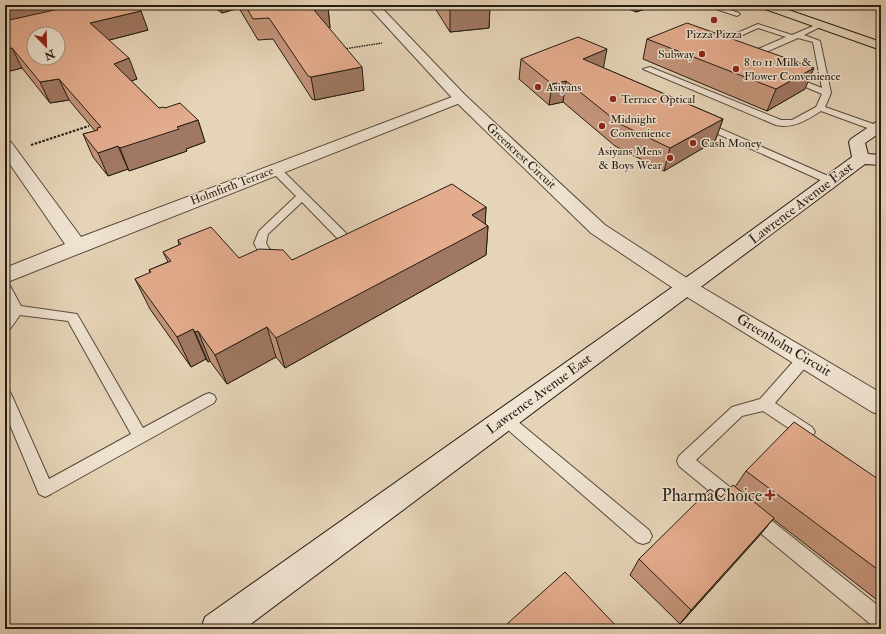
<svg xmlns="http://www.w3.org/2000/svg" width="886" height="634" viewBox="0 0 886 634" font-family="'IM FELL Double Pica',serif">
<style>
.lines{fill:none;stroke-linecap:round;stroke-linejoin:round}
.service-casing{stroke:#554a3c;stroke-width:2}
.minor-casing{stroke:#554a3c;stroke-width:2}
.tertiary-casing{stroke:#554a3c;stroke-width:2}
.secondary-casing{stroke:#251c12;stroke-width:2}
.primary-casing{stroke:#251c12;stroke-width:2}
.path-far1{stroke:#251c12;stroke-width:1.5;stroke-dasharray:1.5 1;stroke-linecap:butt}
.path{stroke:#251c12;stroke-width:2;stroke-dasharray:2.5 1.5;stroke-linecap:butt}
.service{fill:#efe3d1;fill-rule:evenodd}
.minor{fill:#efe3d1;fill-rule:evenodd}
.tertiary{fill:#efe3d1;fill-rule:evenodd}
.secondary{fill:#efe3d1;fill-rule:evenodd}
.primary{fill:#e6d4b8;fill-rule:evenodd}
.wall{fill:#c4947a;stroke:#251c12}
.shaded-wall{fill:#a07863;stroke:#251c12}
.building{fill:#e4ac8e;stroke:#251c12;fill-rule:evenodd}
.poi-dot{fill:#8f2418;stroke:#efe3d1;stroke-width:1.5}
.labels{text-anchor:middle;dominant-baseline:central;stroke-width:3;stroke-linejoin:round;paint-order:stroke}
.far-poi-label{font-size:12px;fill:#251c12;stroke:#efe3d1;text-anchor:start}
.far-street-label{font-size:12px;fill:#251c12;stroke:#efe3d1}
.street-label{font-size:14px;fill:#251c12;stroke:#efe3d1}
.near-poi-label{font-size:17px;fill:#251c12;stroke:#efe3d1;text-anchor:end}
</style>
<rect width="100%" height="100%" fill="#e6d4b8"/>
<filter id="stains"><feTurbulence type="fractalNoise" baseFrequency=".005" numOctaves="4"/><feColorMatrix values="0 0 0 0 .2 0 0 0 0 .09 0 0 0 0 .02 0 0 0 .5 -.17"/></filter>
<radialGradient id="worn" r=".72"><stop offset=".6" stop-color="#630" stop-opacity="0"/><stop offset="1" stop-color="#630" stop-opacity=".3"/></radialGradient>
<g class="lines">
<defs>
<path id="service" d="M 715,5 L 739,13 L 740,14 L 737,16 L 713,8 L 713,6 Z
M 758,24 L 792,35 L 818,24 L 822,24 L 822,26 L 804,35 L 820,41 L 831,93 L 825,107 L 879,126 L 879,130 L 873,130 L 821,111 C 807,120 793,129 776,125 L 643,69 L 650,67 L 781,120 L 792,120 L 816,107 L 822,94 L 787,79 L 794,77 L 822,88 L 813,42 L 798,38 L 750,59 L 744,59 L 744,55 L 786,37 L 758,28 L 716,47 L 709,45 Z
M 703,121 L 835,179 L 836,181 L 831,184 L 827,183 L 700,126 L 700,122 Z
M 275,166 L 279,167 L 350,237 L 352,240 C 348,246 338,249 331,248 L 329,245 L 338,239 L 302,202 L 268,234 L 266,243 C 270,253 277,253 282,260 L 280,263 C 267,266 259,254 254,243 L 259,231 L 296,196 L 271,171 L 270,169 Z
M 5,283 L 9,284 L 21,306 L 77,314 L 143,428 L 204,395 L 209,393 L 214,395 L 216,399 L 214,403 L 51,494 L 45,497 L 39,494 L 5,413 L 5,390 L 10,392 L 12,396 L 49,479 L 131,434 L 68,321 L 20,315 L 10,329 L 5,331 L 5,317 L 10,310 L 5,299 Z
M 805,353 L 810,354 L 812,358 L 810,362 L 775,403 L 812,427 L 815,432 L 812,437 L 807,439 L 802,437 L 763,411 L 742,416 L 696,460 L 881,608 L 881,629 L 874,627 L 679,466 L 677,461 L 679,456 L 732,407 L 760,399 L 800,354 Z
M 505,413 L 510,415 L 649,530 L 652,536 L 649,542 L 643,544 L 637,542 L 500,423 L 497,419 L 500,415 Z"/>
<path id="minor" d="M 131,5 L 151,5 L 149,7 L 108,17 L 102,14 L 104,12 Z
M 460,94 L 465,95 L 467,98 L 465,101 L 5,283 L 5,268 L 65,244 L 5,157 L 5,140 L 11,142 L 81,237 Z"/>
<path id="tertiary" d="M 367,5 L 379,5 L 465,95 L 605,225 L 693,282 L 881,393 L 881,415 L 872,412 L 679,292 L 591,233 L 455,101 Z"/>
<path id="secondary" d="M 881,120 L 881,132 L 865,143 L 868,154 L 881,155 L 881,165 L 865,164 L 244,629 L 201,629 L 205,617 L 708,262 L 852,157 L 849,142 L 851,139 L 876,122 Z"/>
<path id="primary" d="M 757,5 L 774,5 L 881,42 L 881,50 L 759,7 Z"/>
</defs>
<!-- service casing -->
<use href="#service" class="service-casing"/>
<!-- minor casing -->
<use href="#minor" class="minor-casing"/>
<!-- tertiary casing -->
<use href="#tertiary" class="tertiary-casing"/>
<!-- secondary casing -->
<use href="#secondary" class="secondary-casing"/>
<!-- primary casing -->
<use href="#primary" class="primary-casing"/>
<!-- path-far1 -->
<path class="path-far1" d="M 344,49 L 382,43"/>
<!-- path -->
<path class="path" d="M 31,145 L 89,126"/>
<!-- service -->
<use href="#service" class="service"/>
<!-- minor -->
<use href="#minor" class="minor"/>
<!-- tertiary -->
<use href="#tertiary" class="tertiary"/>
<!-- secondary -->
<use href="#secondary" class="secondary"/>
<!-- primary -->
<use href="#primary" class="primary"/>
</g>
<!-- wall -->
<path class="wall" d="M 5,5 L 148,30 L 109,40 L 137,79 L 131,81 L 159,108 L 165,108 L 198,120 L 205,142 L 186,149 L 187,151 L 129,171 L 128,169 L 108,176 L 93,157 L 83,134 L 95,131 L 69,100 L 50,103 L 22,68 L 6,72 L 5,71 Z
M 210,5 L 326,5 L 328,7 L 330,28 L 329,28 L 364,90 L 315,100 L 312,99 L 273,39 L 258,40 L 239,8 L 222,13 Z
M 433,5 L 490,5 L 489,28 L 450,32 Z
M 619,5 L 657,5 L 636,12 Z
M 647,39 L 805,89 L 767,111 L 643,59 Z
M 521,59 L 604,68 L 723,119 L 715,141 L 664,171 L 615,146 L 563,102 L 549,105 L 519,79 Z
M 486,207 L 485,224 L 488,226 L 486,255 L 285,368 L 276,357 L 227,384 L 210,361 L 208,362 L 206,359 L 191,367 L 150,309 L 135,279 L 150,273 L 149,270 L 168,262 L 163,252 L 179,245 L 178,240 L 239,258 L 292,260 Z
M 746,471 L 881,481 L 881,603 L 773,519 L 760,535 L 680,624 L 630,575 L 639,559 L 721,497 L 735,487 Z"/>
<!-- shaded-wall -->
<path class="shaded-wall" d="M 33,5 L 118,5 L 5,32 L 5,11 Z
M 220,5 L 238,5 L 239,8 L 222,13 Z
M 450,5 L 490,5 L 489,28 L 450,32 Z
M 637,5 L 657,5 L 636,12 Z
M 328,7 L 330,28 L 317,31 L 314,10 Z
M 141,11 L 148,30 L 98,43 L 90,23 Z
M 12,48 L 22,68 L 6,72 L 5,70 L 5,49 Z
M 607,49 L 603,70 L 583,59 Z
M 129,58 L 137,79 L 122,84 L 114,64 Z
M 362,67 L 364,90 L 315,100 L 311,77 Z
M 814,68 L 805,89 L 767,111 L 776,89 Z
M 59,79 L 69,100 L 50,103 L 40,82 Z
M 566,81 L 563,102 L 549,105 L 552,84 Z
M 723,119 L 715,141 L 664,171 L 670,148 Z
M 198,120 L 205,142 L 186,149 L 187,151 L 129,171 L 120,148 L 177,127 Z
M 118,146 L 128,169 L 108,176 L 98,153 Z
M 486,207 L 485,227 L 488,226 L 486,255 L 285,368 L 276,338 L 472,215 Z
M 267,327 L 276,357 L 227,384 L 215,355 Z
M 193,329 L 206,359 L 191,367 L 177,337 Z
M 198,331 L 210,361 L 208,362 L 195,332 Z
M 774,518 L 760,535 L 680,624 L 691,610 Z"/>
<!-- building -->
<path class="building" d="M 5,5 L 33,5 L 5,11 Z
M 77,5 L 134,5 L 141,11 L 90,23 L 129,58 L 114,64 L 159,108 L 163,107 L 165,108 L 180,103 L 198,120 L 177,127 L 179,129 L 120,148 L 118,146 L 98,153 L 83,134 L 98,130 L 97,128 L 101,127 L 59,79 L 40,82 L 12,48 L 5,49 L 5,21 ZM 34,34 L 58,34 L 58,58 L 34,58 Z
M 245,5 L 326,5 L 328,7 L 314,10 L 362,67 L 311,77 L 308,76 L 269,18 L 253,19 Z
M 687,23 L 814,68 L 776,89 L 647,39 Z
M 578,37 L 607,49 L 583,59 L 723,119 L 670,148 L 620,124 L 566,81 L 552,84 L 521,59 Z
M 452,184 L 486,207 L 472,215 L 488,226 L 276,338 L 267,327 L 215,355 L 198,331 L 195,332 L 193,329 L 177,337 L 135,279 L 151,272 L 149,270 L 171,261 L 163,252 L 181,244 L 178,240 L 211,227 L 239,258 L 259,249 L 283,250 L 292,260 Z
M 794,422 L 881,481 L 881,572 L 746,471 Z
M 733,485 L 774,518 L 691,610 L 639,559 L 710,489 L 721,497 Z
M 565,572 L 619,629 L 502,629 L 508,623 Z"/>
<!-- markers -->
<g class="poi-dot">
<circle cx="714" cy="20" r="4"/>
<circle cx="702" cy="54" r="4"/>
<circle cx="736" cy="69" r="4"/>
<circle cx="538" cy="87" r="4"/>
<circle cx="613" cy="99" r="4"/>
<circle cx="602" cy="126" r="4"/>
<circle cx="693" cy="143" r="4"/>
<circle cx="670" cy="158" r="4"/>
<path d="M768 489h4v4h4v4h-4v4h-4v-4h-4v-4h4z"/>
</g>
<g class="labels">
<!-- far-poi labels -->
<g class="far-poi-label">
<text x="714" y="34" text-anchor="middle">Pizza Pizza</text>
<text x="694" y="54" text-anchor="end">Subway</text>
<text x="744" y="62">8 to 11 Milk &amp;<tspan x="744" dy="14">Flower Convenience</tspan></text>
<text x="546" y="87">Asiyans</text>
<text x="621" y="99">Terrace Optical</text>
<text x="610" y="119">Midnight<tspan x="610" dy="14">Convenience</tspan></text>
<text x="701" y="143">Cash Money</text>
<text x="662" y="151" text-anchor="end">Asiyans Mens<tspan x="662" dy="14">&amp; Boys Wear</tspan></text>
</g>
<!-- far-street labels -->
<g class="far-street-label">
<text transform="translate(521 156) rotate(43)">Greencrest Circuit</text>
<text transform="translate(232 186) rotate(-21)">Holmfirth Terrace</text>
</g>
<!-- street labels -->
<g class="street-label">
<text transform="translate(801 203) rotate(-37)">Lawrence Avenue East</text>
<text transform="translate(784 345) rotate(31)">Greenholm Circuit</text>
<text transform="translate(539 394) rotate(-36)">Lawrence Avenue East</text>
</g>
<!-- near-poi labels -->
<g class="near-poi-label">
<text x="762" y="495">PharmaChoice</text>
</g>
</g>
<!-- margin -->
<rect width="886" height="634" fill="none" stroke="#e6d4b8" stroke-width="20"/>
<rect x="6" y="6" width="874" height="622" fill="none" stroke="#251c12" stroke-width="2"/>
<rect x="10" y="10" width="866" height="614" fill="none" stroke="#251c12"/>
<!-- north arrow -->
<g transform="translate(46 46) rotate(157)"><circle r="19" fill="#efe3d1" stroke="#9e9385"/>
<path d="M0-3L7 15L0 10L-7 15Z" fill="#8f2418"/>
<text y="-6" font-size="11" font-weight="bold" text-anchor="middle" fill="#251c12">N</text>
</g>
<rect width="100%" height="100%" filter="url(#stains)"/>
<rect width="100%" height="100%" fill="url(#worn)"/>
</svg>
